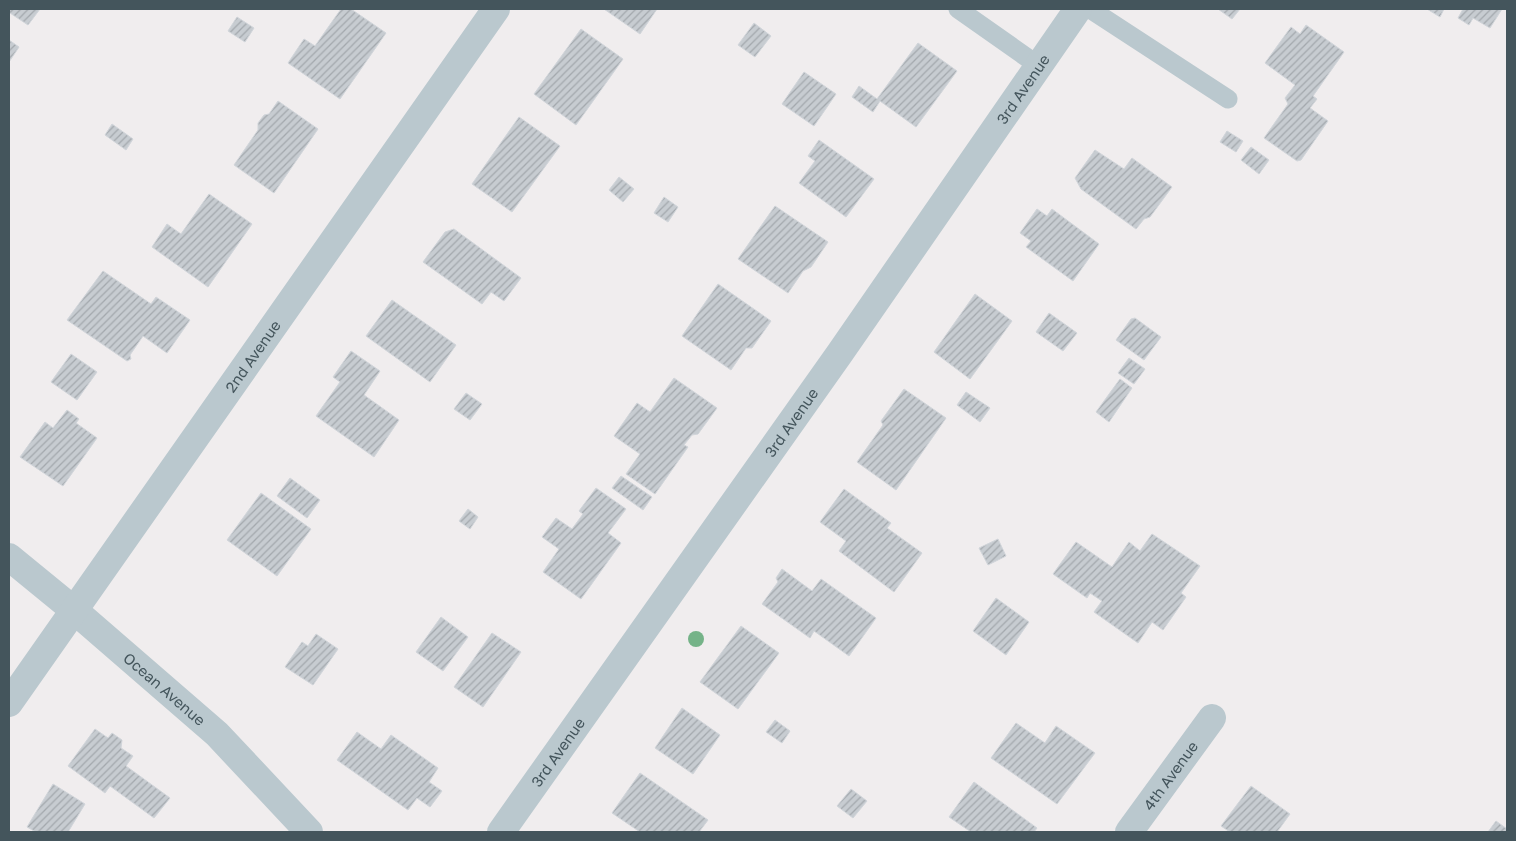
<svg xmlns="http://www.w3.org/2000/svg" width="1516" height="841" viewBox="0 0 1516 841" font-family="'Golos Text',sans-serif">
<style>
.building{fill:url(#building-hatch);stroke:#d1d5da}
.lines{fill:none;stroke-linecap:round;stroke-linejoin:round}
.lane{stroke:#bac8ce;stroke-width:19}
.street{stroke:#bac8ce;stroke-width:28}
.tree{fill:#75b388}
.labels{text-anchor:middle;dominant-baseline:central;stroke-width:4;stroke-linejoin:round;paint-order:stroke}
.street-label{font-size:15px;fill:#44555c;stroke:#fff}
</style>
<defs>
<pattern id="building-hatch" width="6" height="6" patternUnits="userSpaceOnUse" patternTransform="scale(1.25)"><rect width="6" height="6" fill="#c7ccd1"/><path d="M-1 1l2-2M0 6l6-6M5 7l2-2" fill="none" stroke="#a3a8ad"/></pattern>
</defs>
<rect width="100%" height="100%" fill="#f0edee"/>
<!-- building -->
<path class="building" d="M 9,9 L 40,9 L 28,25 L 10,13 L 9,14 Z
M 341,9 L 351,9 L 386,33 L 340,99 L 288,63 L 304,39 L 315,46 Z
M 604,9 L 657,9 L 640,34 Z
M 1218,9 L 1240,9 L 1232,19 Z
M 1427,9 L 1444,9 L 1440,17 Z
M 1463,9 L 1502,9 L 1490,28 L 1473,18 L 1469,25 L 1458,18 Z
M 237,17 L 254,28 L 245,42 L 228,31 Z
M 754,23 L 771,36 L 755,57 L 738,45 Z
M 1306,25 L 1344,52 L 1313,96 L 1317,99 L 1310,108 L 1328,121 L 1301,160 L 1297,161 L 1264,138 L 1288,104 L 1285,98 L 1295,85 L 1265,63 L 1291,27 L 1300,34 Z
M 581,29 L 623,59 L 576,125 L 534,94 Z
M 9,40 L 19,47 L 9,62 Z
M 918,43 L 957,71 L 916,127 L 880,101 L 873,112 L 852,97 L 859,86 L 877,99 Z
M 804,72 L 836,94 L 814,126 L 782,104 Z
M 278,101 L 318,129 L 274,193 L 234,165 L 258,130 L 258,123 L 264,115 L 269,114 Z
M 519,117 L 560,146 L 512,212 L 472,184 Z
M 112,124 L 133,139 L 126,150 L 105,135 Z
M 1227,131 L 1243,141 L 1236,152 L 1220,142 Z
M 819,140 L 874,179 L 846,217 L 799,183 L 815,161 L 808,156 Z
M 1251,147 L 1269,160 L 1259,174 L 1241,160 Z
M 1095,150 L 1124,169 L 1132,158 L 1172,187 L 1150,217 L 1144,219 L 1136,229 L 1081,189 L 1075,178 Z
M 619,177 L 634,189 L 623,202 L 609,190 Z
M 209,194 L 252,224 L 208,287 L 152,247 L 167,224 L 181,234 Z
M 664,197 L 678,207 L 668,222 L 654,213 Z
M 775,206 L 828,242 L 811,267 L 803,271 L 788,293 L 738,259 Z
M 1037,209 L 1047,216 L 1052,209 L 1099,244 L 1073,281 L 1026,247 L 1031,241 L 1020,233 Z
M 454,229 L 521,278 L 504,301 L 491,292 L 482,304 L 423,262 L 445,232 Z
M 103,271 L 151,304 L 156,297 L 190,320 L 167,353 L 143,336 L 130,355 L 131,359 L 127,361 L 67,320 Z
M 718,284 L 771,321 L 752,348 L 746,348 L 731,370 L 682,336 Z
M 975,294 L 1012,321 L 970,379 L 934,352 Z
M 392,300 L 456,345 L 430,382 L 366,336 Z
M 1049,313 L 1077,333 L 1063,351 L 1036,332 Z
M 1135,318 L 1161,337 L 1144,360 L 1116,340 L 1131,319 Z
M 351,351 L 380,371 L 364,395 L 399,420 L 374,457 L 316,416 L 340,382 L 333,377 Z
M 71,354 L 97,372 L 77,400 L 51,382 Z
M 1129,358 L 1145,369 L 1134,384 L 1118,373 Z
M 674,378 L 717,408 L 698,434 L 692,435 L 684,445 L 688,447 L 655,494 L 626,474 L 640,454 L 614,436 L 637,403 L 650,412 Z
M 1120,379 L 1132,388 L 1109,422 L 1096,412 Z
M 904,389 L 946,418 L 896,490 L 857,462 L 883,425 L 881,421 Z
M 966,392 L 990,408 L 980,422 L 957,405 Z
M 466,393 L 482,404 L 470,420 L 454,409 Z
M 67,410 L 79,419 L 76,423 L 97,438 L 63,486 L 20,457 L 45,422 L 53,428 Z
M 621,476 L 652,497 L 643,510 L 612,488 Z
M 290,478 L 320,500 L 307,518 L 277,496 Z
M 596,488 L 626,509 L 608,533 L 621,543 L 581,599 L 543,572 L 559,549 L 542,537 L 556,518 L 572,529 L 583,514 L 579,511 Z
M 844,489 L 891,523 L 887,528 L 922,553 L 894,592 L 839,551 L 846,541 L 820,522 Z
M 261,493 L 311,529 L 277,576 L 227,540 Z
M 468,509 L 478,517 L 470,529 L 459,521 Z
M 1152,534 L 1200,566 L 1181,593 L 1186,597 L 1163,630 L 1152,622 L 1138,643 L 1094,612 L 1102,601 L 1090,593 L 1087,598 L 1053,574 L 1076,542 L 1112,567 L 1129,542 L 1140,551 Z
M 998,539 L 1006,556 L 988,565 L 979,548 Z
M 782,569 L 812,591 L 821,579 L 876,618 L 849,656 L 814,631 L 810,638 L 762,604 L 778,582 L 776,578 Z
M 996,598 L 1029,622 L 1006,655 L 973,631 Z
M 441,617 L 468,637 L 443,671 L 416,652 Z
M 741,626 L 779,653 L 738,709 L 700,682 Z
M 492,633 L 521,652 L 483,707 L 454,687 Z
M 316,634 L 338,649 L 313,685 L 285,667 L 302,642 L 308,646 Z
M 682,708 L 720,735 L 693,774 L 655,748 Z
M 775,720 L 790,731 L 782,743 L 766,732 Z
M 1016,723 L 1045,743 L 1056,726 L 1095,753 L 1057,804 L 991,758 Z
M 95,729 L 108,738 L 112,733 L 122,740 L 121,748 L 133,756 L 126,766 L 170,798 L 154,818 L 110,786 L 105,793 L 68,766 Z
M 357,732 L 381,749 L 391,735 L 438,768 L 429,782 L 442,791 L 430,807 L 417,798 L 408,810 L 337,760 Z
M 640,773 L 708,820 L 699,832 L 640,832 L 612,813 Z
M 974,782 L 1037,828 L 1034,832 L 971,832 L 949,817 Z
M 53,784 L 85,804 L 68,832 L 36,832 L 27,827 Z
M 1251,786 L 1290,814 L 1277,832 L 1230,832 L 1221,826 Z
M 851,789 L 867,801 L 853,818 L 837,806 Z
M 1496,821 L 1507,829 L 1507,832 L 1488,832 Z"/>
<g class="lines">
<!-- lane -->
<path class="lane" d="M 958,9 L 1039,66
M 1090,9 L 1228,99"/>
<!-- street -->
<g class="street">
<path id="s1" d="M 9,557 L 75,611 L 217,734 L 309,832"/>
<path id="s2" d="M 9,703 L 496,9"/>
<path id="s3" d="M 501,832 L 840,353 L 1078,9"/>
<path id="s4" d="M 1129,832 L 1212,718"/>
</g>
</g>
<!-- trees -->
<circle class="tree" cx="696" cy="639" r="8"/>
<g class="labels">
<!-- street labels -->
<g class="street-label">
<text stroke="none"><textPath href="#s3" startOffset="908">3rd Avenue</textPath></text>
<text stroke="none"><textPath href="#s2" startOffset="424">2nd Avenue</textPath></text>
<text stroke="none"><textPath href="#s3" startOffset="502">3rd Avenue</textPath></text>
<text stroke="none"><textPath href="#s1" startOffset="204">Ocean Avenue</textPath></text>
<text stroke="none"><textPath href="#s3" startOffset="98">3rd Avenue</textPath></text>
<text stroke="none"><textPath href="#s4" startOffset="70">4th Avenue</textPath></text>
</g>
</g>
<!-- border -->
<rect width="1516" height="841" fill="none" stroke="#44555c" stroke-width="20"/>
</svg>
